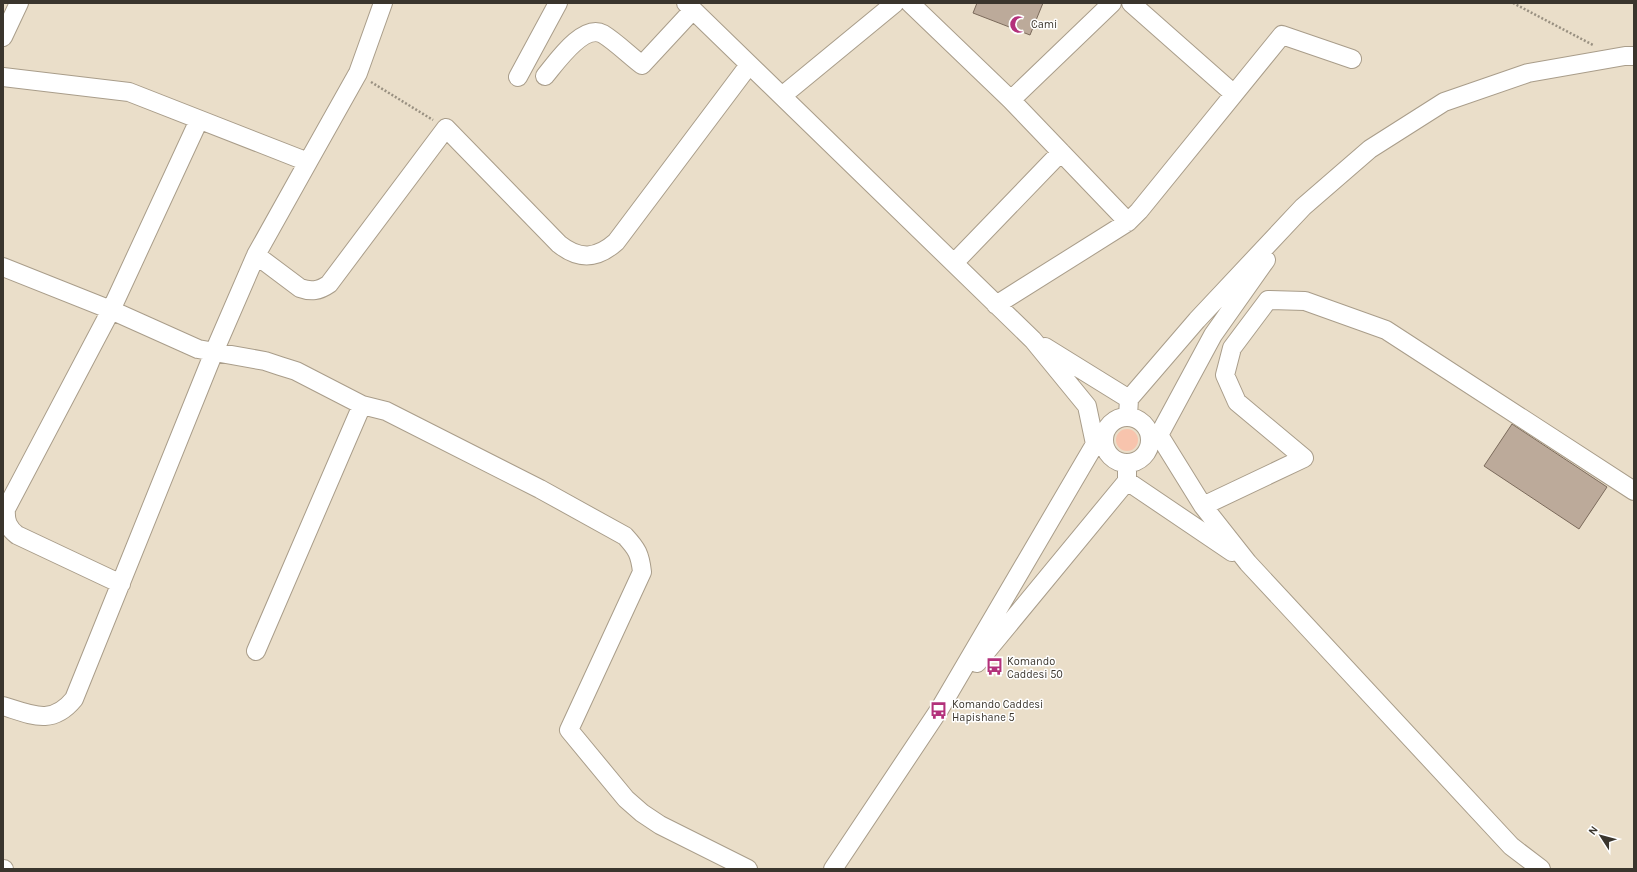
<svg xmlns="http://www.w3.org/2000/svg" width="1637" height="872" viewBox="0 0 1637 872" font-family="Karla,sans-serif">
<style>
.green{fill:#f8c4ad}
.building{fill:#bcaa9a;stroke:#7b6a5b}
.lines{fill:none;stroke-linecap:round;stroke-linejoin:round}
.minor-casing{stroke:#a99d8a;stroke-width:20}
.path{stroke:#999081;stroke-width:2.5;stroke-dasharray:2 2;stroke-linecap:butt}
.minor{stroke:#fff;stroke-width:18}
.labels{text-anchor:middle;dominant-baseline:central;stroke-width:3;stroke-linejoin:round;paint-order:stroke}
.poi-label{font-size:11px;fill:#3a352d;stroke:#fff;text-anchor:start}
</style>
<rect width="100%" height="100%" fill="#eadec9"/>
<!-- green -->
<path class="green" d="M1116 440a11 11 0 1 1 22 0a11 11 0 1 1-22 0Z"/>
<!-- building -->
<path class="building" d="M 977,3 L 1043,3 L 1030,35 L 973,13 Z
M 1512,424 L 1607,487 L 1579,529 L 1484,466 Z"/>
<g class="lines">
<defs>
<path id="minor" d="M 686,3 L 1033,340 L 1087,406 L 1095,444
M 910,3 L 1011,100 L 1128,222
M 1131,3 L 1234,94
M 3,37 L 19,3
M 545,76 C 556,63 583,23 603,34 C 616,42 630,56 642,65 L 693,10
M 3,77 L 129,92 L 308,162 L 256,255 L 214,352 L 74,699 C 52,726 32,715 3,706
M 518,77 L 558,3
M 782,96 L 895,3
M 1011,100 L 1112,3
M 308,162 L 358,73 L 383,3
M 256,255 L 300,288 C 311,292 319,291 329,284 L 446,128 L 559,244 C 579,260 597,259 616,242 L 749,65
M 954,263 L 1061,152
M 3,267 L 111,310 L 198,349 L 265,361 L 280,366 L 296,371 L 362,405 L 386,411 L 540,489 L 625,536 C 637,549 640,554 642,572 L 569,730 L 626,799 L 642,813 L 660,825 L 748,869
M 996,305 L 1128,222 L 1139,211 L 1282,35 L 1352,59
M 1045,347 L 1129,399
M 1128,416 L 1129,399 L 1197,320 L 1303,207 L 1370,149 L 1444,102 L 1528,73 L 1625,56 L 1634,56
M1104 440a23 23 0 1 1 46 0a23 23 0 1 1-46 0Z
M 1159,435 L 1203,506 L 1248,563 L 1511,846 L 1541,869
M 1159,435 L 1213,335 L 1266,260
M 1127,481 L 1232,552
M 1203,506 L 1304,458 L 1237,402 L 1225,375 L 1232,348 L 1268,300 L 1305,301 L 1386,330 L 1634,491
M 121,584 L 17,535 C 8,528 5,521 6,509 L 111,310 L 199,120
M 256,651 L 362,405
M 977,663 L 1127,481 L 1127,463
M 3,869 L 4,869
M 833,869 L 939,710 L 1095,444 L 1104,439"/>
</defs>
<!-- minor casing -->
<use href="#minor" class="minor-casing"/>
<!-- path -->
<path class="path" d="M 1513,3 L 1593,45
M 371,82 L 433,120"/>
<!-- minor -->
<use href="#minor" class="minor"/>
</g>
<!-- icons -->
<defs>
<symbol id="mosque-bare" viewBox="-9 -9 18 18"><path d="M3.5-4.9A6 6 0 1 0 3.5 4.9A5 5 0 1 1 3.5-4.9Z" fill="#b3317b" stroke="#fff" stroke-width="2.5" paint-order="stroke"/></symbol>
<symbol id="bus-bare" viewBox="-9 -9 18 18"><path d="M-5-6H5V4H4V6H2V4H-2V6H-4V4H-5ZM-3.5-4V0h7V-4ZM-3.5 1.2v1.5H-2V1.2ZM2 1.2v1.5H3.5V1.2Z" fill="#b3317b" stroke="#fff" stroke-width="2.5" paint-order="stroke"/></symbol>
</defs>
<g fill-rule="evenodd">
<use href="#mosque-bare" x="1006" y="12" width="25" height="25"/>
<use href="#bus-bare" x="982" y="654" width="25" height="25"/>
<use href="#bus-bare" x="926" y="698" width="25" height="25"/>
</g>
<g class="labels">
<!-- poi labels -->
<g class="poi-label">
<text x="1031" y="24">Cami</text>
<text x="1007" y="661">Komando<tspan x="1007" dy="13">Caddesi 50</tspan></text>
<text x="952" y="704">Komando Caddesi<tspan x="952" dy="13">Hapishane 5</tspan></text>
</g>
</g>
<!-- border -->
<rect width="1637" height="872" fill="none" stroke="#3a352d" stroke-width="8"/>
<!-- north arrow -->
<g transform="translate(1601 836) rotate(306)" stroke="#ffffff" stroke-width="3" paint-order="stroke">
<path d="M0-3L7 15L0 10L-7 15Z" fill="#3a352d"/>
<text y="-6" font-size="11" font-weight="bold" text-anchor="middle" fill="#3a352d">N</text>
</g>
</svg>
